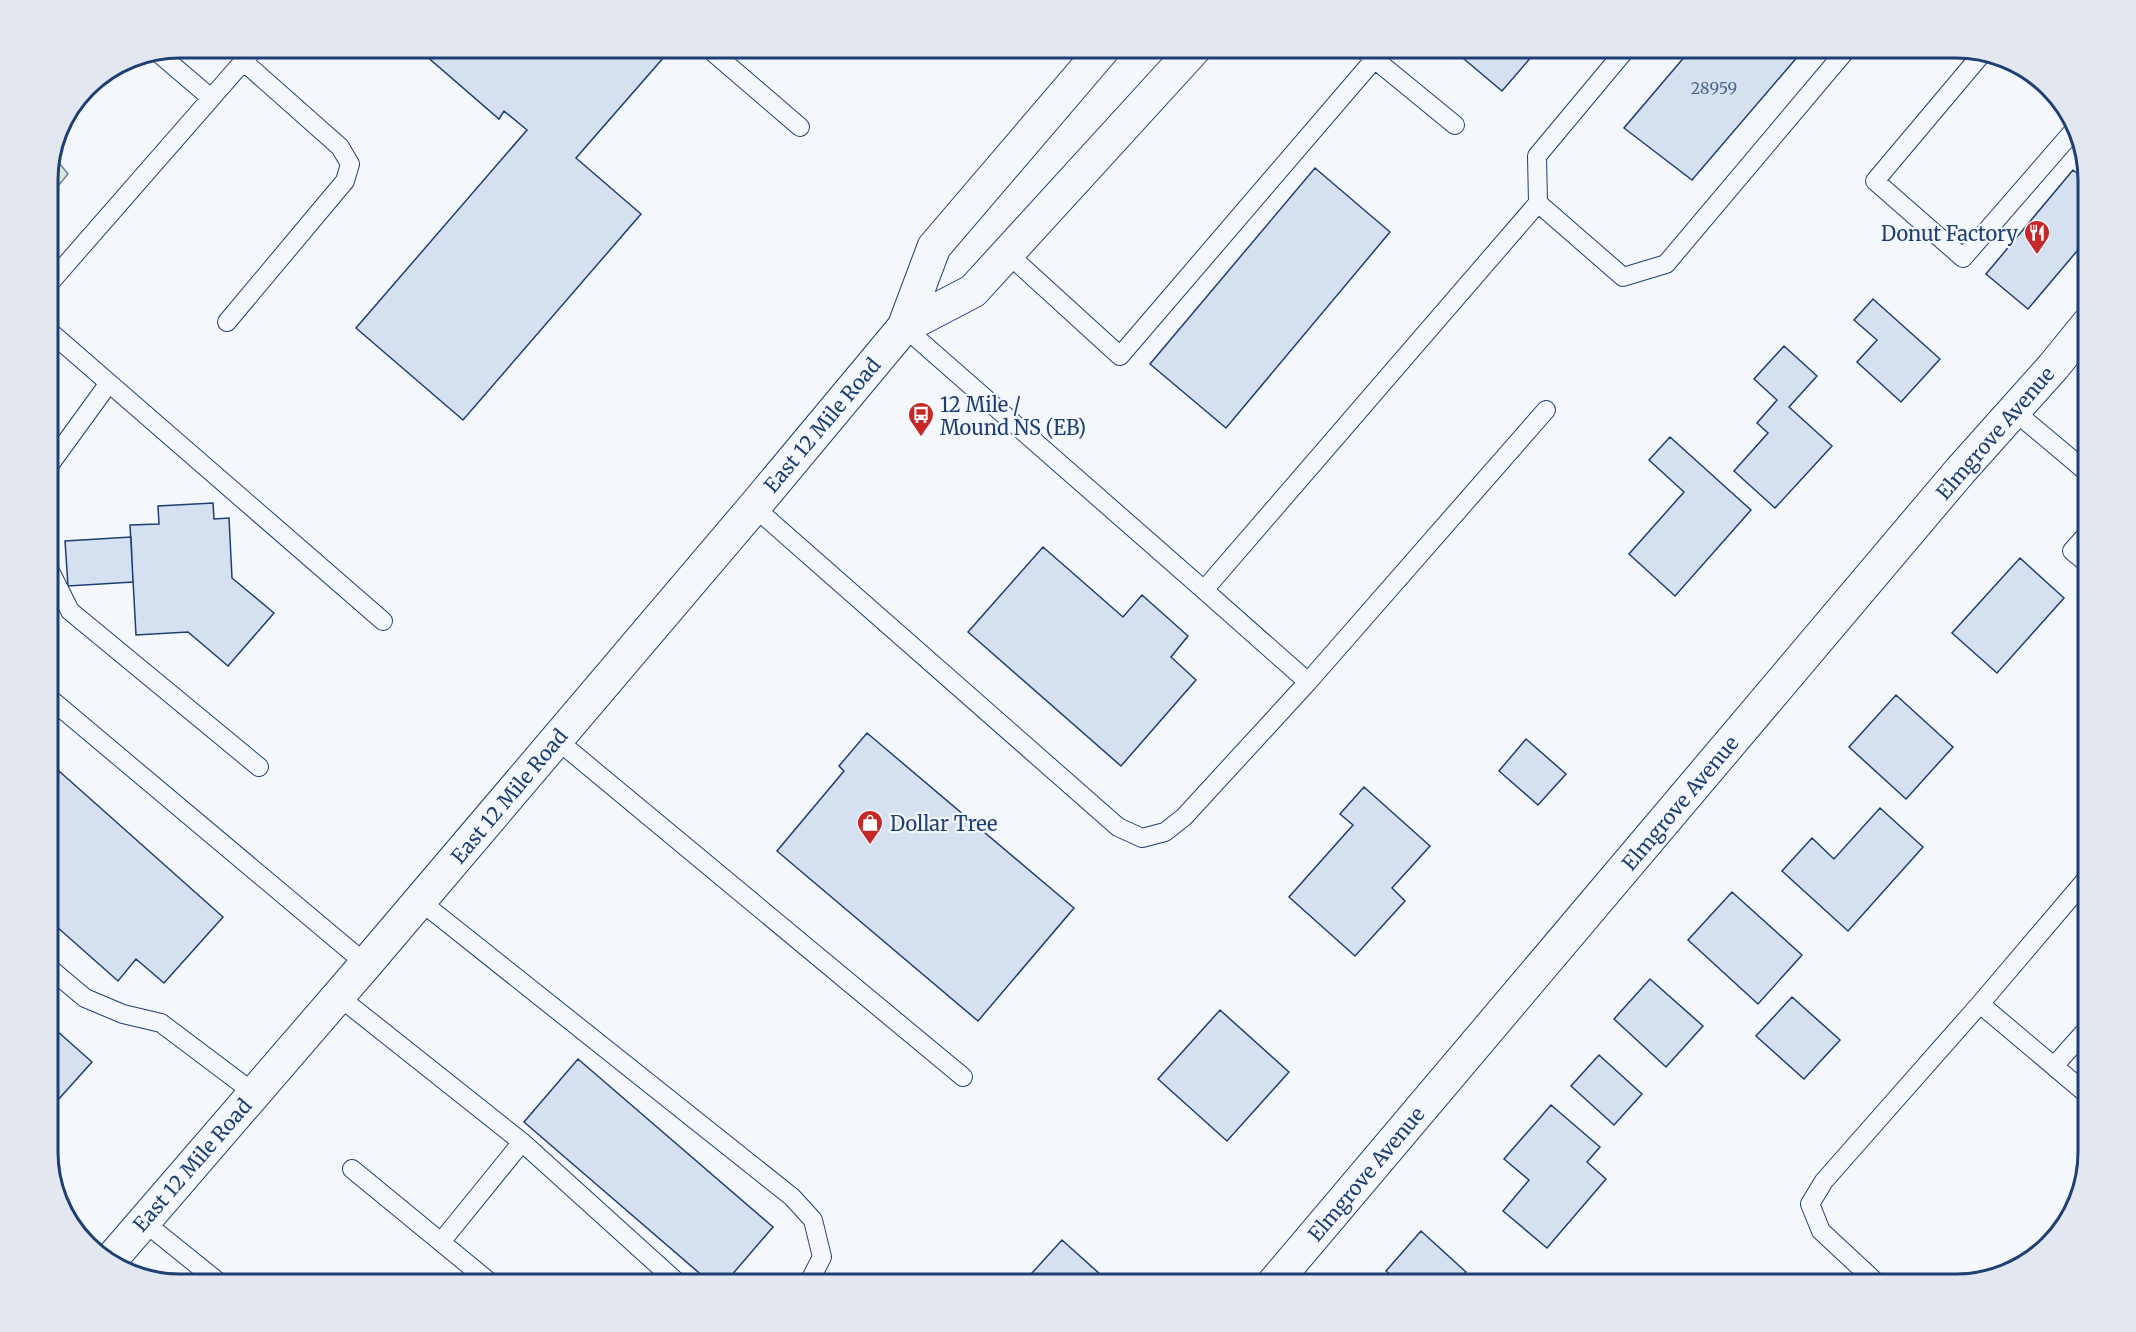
<svg xmlns="http://www.w3.org/2000/svg" width="2136" height="1332" viewBox="0 0 2136 1332" font-family="Merriweather,serif">
<style>
.green{fill:#d7e8df;stroke:#687fa3;stroke-width:1.5}
.building{fill:#d5e0f0;stroke:#1d3f73;stroke-width:1.5}
.lines{fill:none;stroke-linecap:round;stroke-linejoin:round}
.lane-casing{stroke:#1d3f73;stroke-width:20}
.street-casing{stroke:#1d3f73;stroke-width:35}
.secondary-casing{stroke:#1d3f73;stroke-width:35}
.lane{stroke:#f4f7fb;stroke-width:18}
.street{stroke:#f4f7fb;stroke-width:33}
.secondary{stroke:#f4f7fb;stroke-width:33}
.labels{text-anchor:middle;dominant-baseline:central;stroke-width:4.5;stroke-linejoin:round;paint-order:stroke}
.number-label{font-size:16px;fill:#4b6792}
.poi-label{font-size:20px;fill:#1d3f73;stroke:#f4f7fb;text-anchor:start}
.street-label{font-size:20px;fill:#1d3f73;stroke:#f4f7fb}
.rim{fill:none;stroke:#1d3f73;stroke-width:3}
</style>
<rect width="100%" height="100%" fill="#f4f7fb"/>
<!-- green -->
<path class="green" d="M 52,154 L 68,174 L 48,198 L 48,172 Z"/>
<!-- building -->
<path class="building" d="M 417,48 L 653,48 L 664,57 L 576,158 L 641,214 L 463,420 L 356,328 L 527,130 L 504,111 L 499,119 Z
M 1451,48 L 1539,48 L 1502,91 Z
M 1692,48 L 1805,48 L 1692,180 L 1624,128 Z
M 1315,168 L 1390,232 L 1226,428 L 1150,364 Z
M 2073,170 L 2088,182 L 2088,238 L 2028,309 L 1986,274 Z
M 1873,299 L 1940,359 L 1901,402 L 1857,362 L 1877,340 L 1854,320 Z
M 1784,346 L 1817,376 L 1789,407 L 1832,446 L 1775,508 L 1734,471 L 1768,433 L 1757,423 L 1777,400 L 1754,379 Z
M 1670,437 L 1751,510 L 1675,596 L 1629,554 L 1684,492 L 1649,460 Z
M 213,503 L 214,519 L 229,518 L 232,578 L 274,613 L 228,666 L 188,632 L 136,635 L 130,525 L 159,524 L 158,506 Z
M 131,537 L 133,582 L 68,586 L 65,541 Z
M 1043,547 L 1123,617 L 1142,595 L 1188,636 L 1171,657 L 1196,680 L 1121,766 L 968,632 Z
M 2020,558 L 2064,598 L 1997,673 L 1952,633 Z
M 1896,695 L 1953,747 L 1906,799 L 1849,747 Z
M 867,733 L 1074,908 L 978,1021 L 777,851 L 844,771 L 839,766 Z
M 1526,739 L 1566,774 L 1538,805 L 1499,771 Z
M 59,771 L 223,917 L 164,983 L 136,959 L 118,981 L 48,919 L 48,783 Z
M 1364,787 L 1430,846 L 1392,888 L 1405,901 L 1355,956 L 1289,897 L 1353,825 L 1340,814 Z
M 1880,808 L 1923,847 L 1848,931 L 1782,871 L 1812,838 L 1834,859 Z
M 1732,892 L 1802,955 L 1758,1004 L 1688,940 Z
M 1650,979 L 1703,1026 L 1666,1067 L 1614,1019 Z
M 1792,997 L 1840,1040 L 1804,1079 L 1756,1036 Z
M 1220,1010 L 1289,1072 L 1227,1141 L 1158,1079 Z
M 48,1023 L 92,1062 L 48,1111 Z
M 1599,1055 L 1642,1094 L 1614,1125 L 1571,1086 Z
M 578,1059 L 773,1227 L 724,1284 L 712,1284 L 524,1122 Z
M 1551,1105 L 1600,1147 L 1587,1162 L 1606,1179 L 1547,1248 L 1503,1211 L 1529,1180 L 1504,1159 Z
M 1421,1231 L 1466,1272 L 1455,1284 L 1401,1284 L 1386,1271 Z
M 1062,1240 L 1111,1284 L 1022,1284 Z"/>
<g class="lines">
<defs>
<path id="lane" d="M 708,48 L 800,127
M 1361,48 L 1455,125
M 1627,48 L 1537,156 L 1538,203 L 1623,277 L 1666,264 L 1848,48
M 157,52 L 211,98
M 1981,55 L 1875,181 L 1963,258 L 2075,129
M 1007,253 L 1120,356 L 1384,48
M 48,285 L 255,48
M 227,322 L 345,181 L 350,164 L 340,147 L 243,61
M 904,327 L 1204,590 L 1538,203
M 48,330 L 383,621
M 2013,410 L 2088,473
M 48,467 L 109,383
M 754,507 L 1118,827 L 1142,838 L 1165,832 L 1184,817 L 1308,682 L 1204,590
M 2088,533 L 2072,551 L 2088,564
M 48,567 L 70,611 L 259,767
M 1308,682 L 1546,410
M 48,697 L 366,964
M 557,740 L 963,1077
M 420,901 L 792,1197 L 813,1220 L 822,1257 L 808,1284
M 48,967 L 85,998 L 123,1014 L 161,1023 L 254,1093
M 338,996 L 522,1142 L 679,1284
M 1980,1004 L 2088,1095
M 2054,1066 L 2088,1028
M 352,1169 L 492,1284
M 144,1222 L 221,1284
M 441,1242 L 522,1142
M 1878,1284 L 1821,1231 L 1810,1204 L 1824,1181 L 1980,1004 L 2088,877"/>
<path id="street" d="M 1273,1284 L 1960,471 L 2053,367 L 2088,324"/>
<path id="secondary" d="M 904,327 L 973,291 L 1195,48
M 109,1262 L 366,964 L 754,507 L 904,327 L 934,247 L 1104,48"/>
</defs>
<!-- lane casing -->
<use href="#lane" class="lane-casing"/>
<!-- street casing -->
<use href="#street" class="street-casing"/>
<!-- secondary casing -->
<use href="#secondary" class="secondary-casing"/>
<!-- lane -->
<use href="#lane" class="lane"/>
<!-- street -->
<use href="#street" class="street"/>
<!-- secondary -->
<use href="#secondary" class="secondary"/>
</g>
<!-- icons -->
<defs>
<symbol id="restaurant-pin" viewBox="-11 -11 22 30"><path d="M0 17L-7.5 6A9.5 9.5 0 1 1 7.5 6Z" fill="#c62828" stroke="#f4f7fb"/><path d="M-5-6h1v4h1v-4h1v4h1v-4h1v5L-1.5 .5V6h-2V.5L-5-1ZM5-6V6H3V1.5H1.5Q1.5-4 5-6Z" fill="#fff"/></symbol>
<symbol id="bus-pin" viewBox="-11 -11 22 30"><path d="M0 17L-7.5 6A9.5 9.5 0 1 1 7.5 6Z" fill="#c62828" stroke="#f4f7fb"/><path d="M-5-6H5V4H4V6H2V4H-2V6H-4V4H-5ZM-3.5-4V0h7V-4ZM-3.5 1.2v1.5H-2V1.2ZM2 1.2v1.5H3.5V1.2Z" fill="#fff"/></symbol>
<symbol id="shop-pin" viewBox="-11 -11 22 30"><path d="M0 17L-7.5 6A9.5 9.5 0 1 1 7.5 6Z" fill="#c62828" stroke="#f4f7fb"/><path d="M-5-2.5h2.3a2.7 3.5 0 0 1 5.4 0H5L5.5 6h-11ZM-1.5-2.5h3a1.5 2.3 0 0 0-3 0Z" fill="#fff"/></symbol>
</defs>
<g fill-rule="evenodd">
<use href="#restaurant-pin" x="2022" y="218" width="30" height="40"/>
<use href="#bus-pin" x="906" y="400" width="30" height="40"/>
<use href="#shop-pin" x="855" y="808" width="30" height="40"/>
</g>
<g class="labels">
<!-- number labels -->
<g class="number-label">
<text x="1714" y="88">28959</text>
</g>
<!-- poi labels -->
<g class="poi-label">
<text x="2018" y="233" text-anchor="end">Donut Factory</text>
<text x="940" y="404">12 Mile /<tspan x="940" dy="23">Mound NS (EB)</tspan></text>
<text x="890" y="823">Dollar Tree</text>
</g>
<!-- street labels -->
<g class="street-label">
<text transform="translate(822 425) rotate(-50)">East 12 Mile Road</text>
<text transform="translate(1995 433) rotate(-49)">Elmgrove Avenue</text>
<text transform="translate(509 796) rotate(-50)">East 12 Mile Road</text>
<text transform="translate(1680 803) rotate(-50)">Elmgrove Avenue</text>
<text transform="translate(192 1165) rotate(-49)">East 12 Mile Road</text>
<text transform="translate(1366 1174) rotate(-50)">Elmgrove Avenue</text>
</g>
</g>
<!-- crop -->
<path d="M0 0H2136V1332H0ZM180 58H1956A122 122 0 0 1 2078 180V1152A122 122 0 0 1 1956 1274H180A122 122 0 0 1 58 1152V180A122 122 0 0 1 180 58Z" fill="#e3e8f0" fill-rule="evenodd"/>
<path class="rim" d="M180 58H1956A122 122 0 0 1 2078 180V1152A122 122 0 0 1 1956 1274H180A122 122 0 0 1 58 1152V180A122 122 0 0 1 180 58Z"/>
</svg>
